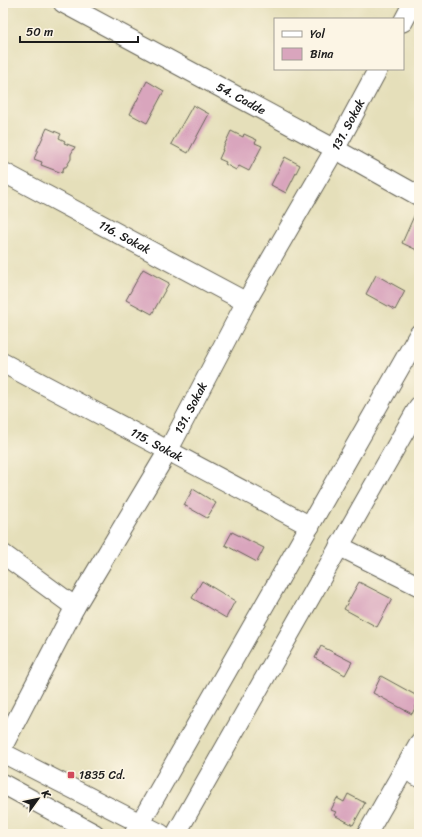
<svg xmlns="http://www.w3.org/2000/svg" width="422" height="837" viewBox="0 0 422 837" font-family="Sriracha,sans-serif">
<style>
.building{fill:#d9a5bd}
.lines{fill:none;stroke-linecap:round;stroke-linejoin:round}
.street-casing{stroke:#626053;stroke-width:21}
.street{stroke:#fff;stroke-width:19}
.poi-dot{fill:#d1495b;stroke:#fcf5e5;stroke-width:1.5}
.labels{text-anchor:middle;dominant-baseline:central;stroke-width:3;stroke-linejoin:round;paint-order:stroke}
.street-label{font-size:12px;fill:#1c1c1c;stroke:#fcf5e5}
.poi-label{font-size:12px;fill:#1c1c1c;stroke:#fcf5e5;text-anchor:start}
</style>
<rect width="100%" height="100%" fill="#fcf5e5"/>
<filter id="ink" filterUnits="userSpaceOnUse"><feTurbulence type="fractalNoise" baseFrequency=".025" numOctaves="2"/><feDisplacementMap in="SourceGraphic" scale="8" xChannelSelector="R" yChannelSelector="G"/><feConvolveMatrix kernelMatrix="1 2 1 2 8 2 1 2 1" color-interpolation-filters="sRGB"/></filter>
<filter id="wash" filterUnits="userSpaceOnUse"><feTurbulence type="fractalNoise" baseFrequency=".012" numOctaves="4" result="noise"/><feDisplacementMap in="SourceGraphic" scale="16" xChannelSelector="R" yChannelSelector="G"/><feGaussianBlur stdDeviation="0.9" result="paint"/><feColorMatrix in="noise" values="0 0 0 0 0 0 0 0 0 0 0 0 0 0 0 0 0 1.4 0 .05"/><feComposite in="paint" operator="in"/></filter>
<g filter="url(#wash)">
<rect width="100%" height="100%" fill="#e5dfba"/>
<g id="blocks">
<!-- building -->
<path class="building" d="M 147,81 L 164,91 L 147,123 L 130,114 Z
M 193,105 L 209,114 L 188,153 L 171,144 Z
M 47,128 L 61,134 L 59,138 L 65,141 L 64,143 L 75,147 L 71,154 L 71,159 L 66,167 L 64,167 L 62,173 L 41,165 L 42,162 L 34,159 L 37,152 L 37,150 Z
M 231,131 L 243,137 L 244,134 L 257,140 L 255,143 L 262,146 L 249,171 L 239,166 L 236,170 L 225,164 L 226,162 L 219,159 L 223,150 L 222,150 Z
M 285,157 L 300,165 L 286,193 L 271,185 Z
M 418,207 L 419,207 L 419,251 L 402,243 Z
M 143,269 L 169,283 L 152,314 L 126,300 Z
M 376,275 L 405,291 L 395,310 L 366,294 Z
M 193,489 L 216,503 L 207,518 L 184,505 Z
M 232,532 L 264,548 L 257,562 L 225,545 Z
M 202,581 L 235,601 L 226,618 L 192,598 Z
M 359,582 L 392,599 L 377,627 L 344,609 Z
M 321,646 L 352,662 L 345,675 L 315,658 Z
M 381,676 L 419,697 L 419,700 L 412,714 L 373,693 Z
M 348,794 L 365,803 L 353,825 L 334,815 L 336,812 L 331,810 L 337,798 L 344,802 Z"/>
</g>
</g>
<g filter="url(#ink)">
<use href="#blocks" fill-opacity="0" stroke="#626053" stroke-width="1"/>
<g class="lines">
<defs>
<g id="street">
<path id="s1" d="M 63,3 L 335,149 L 419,196"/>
<path d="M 403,22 L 413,3"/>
<path id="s2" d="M 3,172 L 246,302"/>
<path id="s3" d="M 3,363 L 310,526"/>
<path d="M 339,546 L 419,586"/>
<path d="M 3,554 L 75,607"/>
<path id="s4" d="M 3,746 L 75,607 L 168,451 L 246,302 L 335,149 L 378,69"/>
<path d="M 3,753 L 161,834"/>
<path d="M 404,769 L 419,777"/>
<path d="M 3,784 L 95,834"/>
<path d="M 134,834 L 419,334"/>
<path d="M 176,834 L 419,406"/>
<path d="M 367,834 L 419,743"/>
</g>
</defs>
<!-- street casing -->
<use href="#street" class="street-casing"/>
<!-- street -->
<use href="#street" class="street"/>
</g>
</g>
<!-- markers -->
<rect class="poi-dot" x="67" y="771" width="8" height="8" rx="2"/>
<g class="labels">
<!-- street labels -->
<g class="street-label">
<text stroke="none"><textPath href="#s1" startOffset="202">54. Cadde</textPath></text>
<text stroke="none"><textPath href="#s4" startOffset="711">131. Sokak</textPath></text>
<text stroke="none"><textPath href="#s2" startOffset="138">116. Sokak</textPath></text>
<text stroke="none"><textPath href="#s4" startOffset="387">131. Sokak</textPath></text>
<text stroke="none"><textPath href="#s3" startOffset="174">115. Sokak</textPath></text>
</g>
<!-- poi labels -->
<g class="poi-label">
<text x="79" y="775">1835 Cd.</text>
</g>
</g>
<!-- margin -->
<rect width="422" height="837" fill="none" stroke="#fcf5e5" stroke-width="16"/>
<!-- legend -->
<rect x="274" y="18" width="130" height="52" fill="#fcf5e5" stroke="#a29e95"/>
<rect x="282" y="31" width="20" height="6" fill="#ffffff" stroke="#a29e95"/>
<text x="310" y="38" font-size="12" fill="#1c1c1c">Yol</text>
<rect x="282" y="48" width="20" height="12" fill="#d9a5bd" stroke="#a29e95"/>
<text x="310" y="58" font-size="12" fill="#1c1c1c">Bina</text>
<!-- north arrow -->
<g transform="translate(38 799) rotate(57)" stroke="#fcf5e5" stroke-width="3" paint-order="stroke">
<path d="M0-3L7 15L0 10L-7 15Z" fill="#1c1c1c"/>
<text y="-6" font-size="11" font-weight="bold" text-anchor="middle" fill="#1c1c1c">K</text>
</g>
<!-- scale -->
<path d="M20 36v6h118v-6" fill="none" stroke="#1c1c1c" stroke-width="2"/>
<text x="26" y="36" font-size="12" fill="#1c1c1c" stroke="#fcf5e5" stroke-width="3" paint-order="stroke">50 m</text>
</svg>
